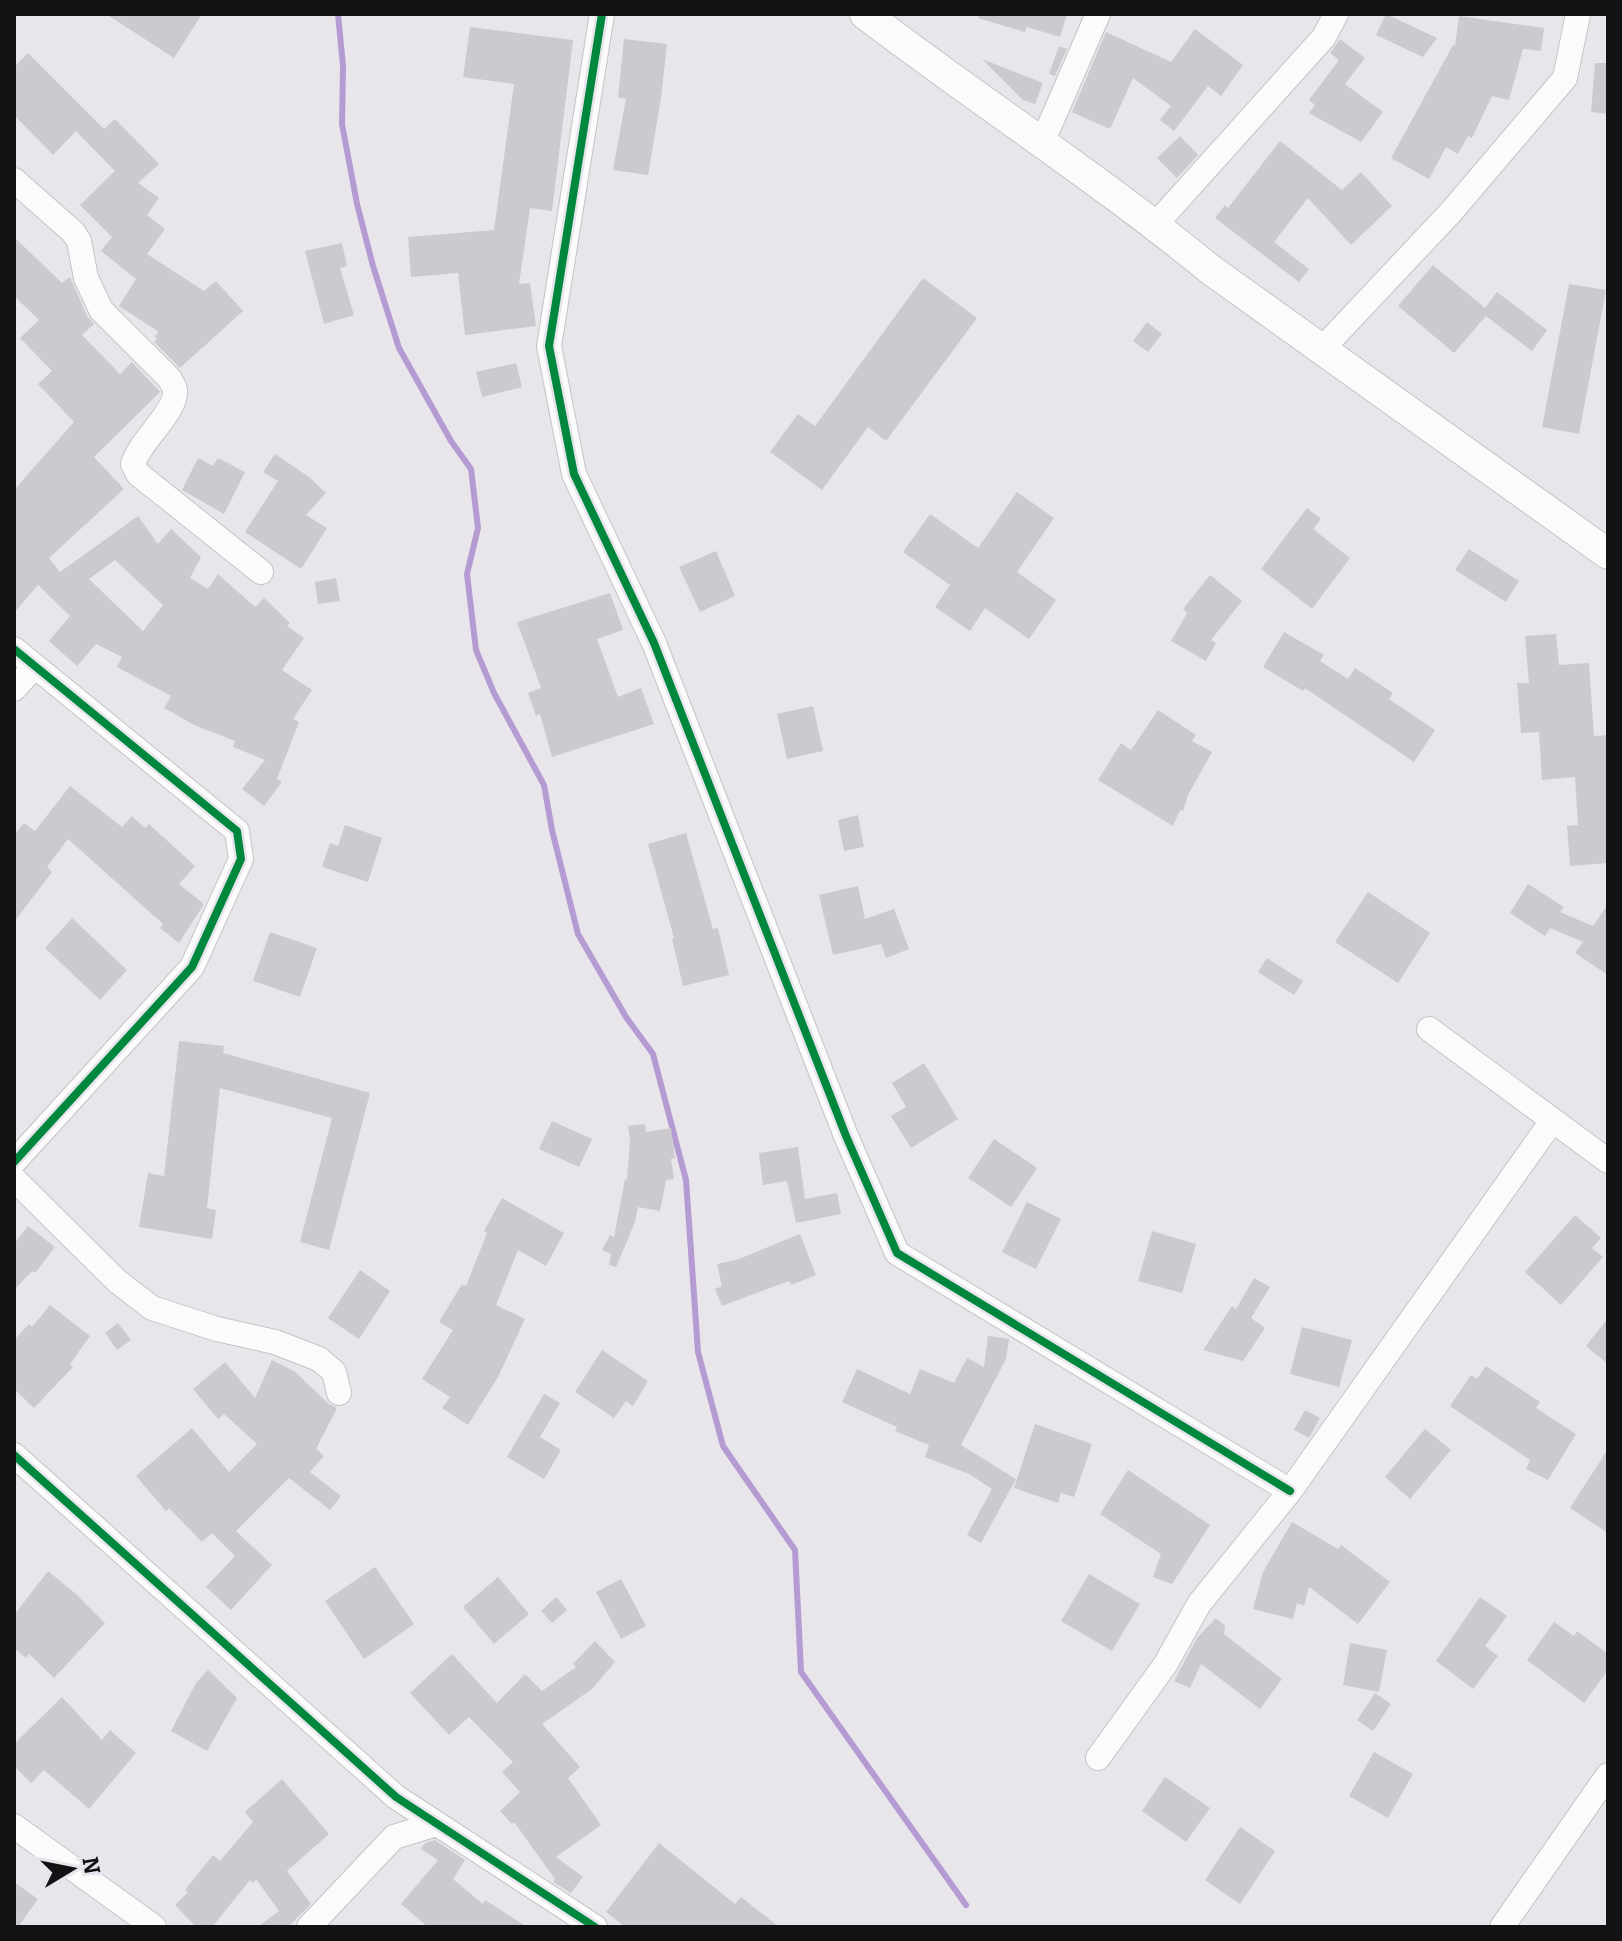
<svg xmlns="http://www.w3.org/2000/svg" width="1622" height="1941" viewBox="0 0 1622 1941" font-family="Bitter,serif">
<style>
.lines{fill:none;stroke-linecap:round;stroke-linejoin:round}
.stream{stroke:#b49bd2;stroke-width:6}
.building{fill:#cccace;fill-rule:evenodd}
.minor-casing{stroke:#c4c3c6;stroke-width:26}
.major-casing{stroke:#c4c3c6;stroke-width:32}
.minor{stroke:#fcfbfc;stroke-width:24}
.major{stroke:#fcfbfc;stroke-width:30}
.cycleway-casing{stroke:#e7e5ec;stroke-width:13}
.cycleway{stroke:#00873e;stroke-width:8}
</style>
<rect width="100%" height="100%" fill="#e8e6eb"/>
<g class="lines">
<!-- stream -->
<path class="stream" d="M 338,14 L 343,66 L 342,124 L 357,204 L 373,266 L 399,348 L 451,441 L 471,469 L 478,528 L 467,574 L 476,650 L 494,693 L 544,785 L 552,830 L 578,934 L 626,1017 L 653,1054 L 686,1180 L 698,1352 L 723,1446 L 795,1550 L 801,1672 L 966,1905"/>
</g>
<!-- building -->
<path class="building" d="M 106,14 L 202,14 L 174,58 Z
M 979,14 L 1067,14 L 1060,37 L 1027,27 L 1025,32 L 978,18 Z
M 1386,14 L 1437,38 L 1423,57 L 1376,35 Z
M 1459,16 L 1544,28 L 1541,51 L 1523,49 L 1509,100 L 1492,96 L 1472,138 L 1468,136 L 1458,154 L 1446,147 L 1429,179 L 1391,158 L 1453,45 L 1455,46 Z
M 470,27 L 573,40 L 552,211 L 530,208 L 519,284 L 530,283 L 536,326 L 465,335 L 458,273 L 411,277 L 408,237 L 494,230 L 514,84 L 463,77 Z
M 1195,29 L 1243,65 L 1221,96 L 1208,86 L 1174,131 L 1160,120 L 1171,106 L 1133,78 L 1110,129 L 1072,112 L 1106,32 L 1171,62 Z
M 624,39 L 667,44 L 661,98 L 648,175 L 613,170 L 626,98 L 618,98 Z
M 1340,39 L 1365,58 L 1345,84 L 1383,112 L 1361,142 L 1309,113 L 1315,105 L 1309,100 L 1339,60 L 1330,53 Z
M 1059,46 L 1067,49 L 1055,76 L 1049,74 Z
M 28,53 L 104,129 L 115,119 L 159,164 L 138,183 L 159,198 L 147,215 L 165,229 L 147,254 L 204,291 L 216,281 L 243,311 L 180,368 L 154,342 L 157,339 L 155,336 L 159,332 L 119,306 L 136,279 L 101,251 L 112,237 L 80,205 L 115,171 L 76,131 L 53,155 L 14,115 L 14,67 Z
M 982,59 L 1043,83 L 1035,104 L 1023,100 Z
M 1595,63 L 1608,63 L 1608,114 L 1591,112 Z
M 1180,136 L 1198,155 L 1177,178 L 1157,158 Z
M 1280,141 L 1342,190 L 1361,172 L 1392,206 L 1351,245 L 1308,198 L 1274,242 L 1309,269 L 1299,282 L 1215,218 L 1225,205 L 1228,208 Z
M 14,237 L 62,283 L 70,277 L 87,316 L 94,324 L 82,335 L 120,374 L 132,362 L 160,392 L 94,457 L 124,489 L 49,558 L 60,572 L 138,516 L 158,544 L 171,529 L 201,557 L 190,578 L 208,589 L 218,574 L 255,607 L 264,598 L 290,623 L 287,626 L 304,638 L 282,670 L 312,690 L 293,719 L 299,722 L 277,779 L 282,782 L 264,806 L 242,789 L 265,760 L 233,747 L 235,741 L 194,725 L 164,708 L 171,696 L 117,667 L 122,657 L 96,644 L 77,666 L 49,641 L 70,616 L 38,585 L 14,613 L 14,490 L 74,422 L 38,384 L 52,371 L 20,338 L 39,320 L 14,296 ZM 115,560 L 163,605 L 143,631 L 89,579 Z
M 342,243 L 347,266 L 340,268 L 354,315 L 324,324 L 305,251 Z
M 1433,265 L 1485,308 L 1497,292 L 1547,330 L 1532,351 L 1486,316 L 1454,353 L 1398,306 Z
M 923,278 L 977,318 L 886,441 L 868,427 L 822,490 L 770,452 L 798,414 L 815,426 Z
M 1569,284 L 1606,290 L 1579,434 L 1542,427 Z
M 1147,322 L 1162,334 L 1148,352 L 1133,341 Z
M 516,363 L 522,387 L 482,397 L 476,372 Z
M 275,454 L 309,477 L 326,493 L 306,515 L 327,528 L 301,569 L 245,532 L 278,481 L 263,472 Z
M 198,458 L 213,466 L 218,458 L 245,472 L 224,514 L 182,490 Z
M 1017,492 L 1054,518 L 1017,572 L 1056,600 L 1029,639 L 985,608 L 970,631 L 935,607 L 950,585 L 903,552 L 930,514 L 978,548 Z
M 1307,508 L 1321,519 L 1313,529 L 1350,558 L 1312,609 L 1261,569 Z
M 1469,549 L 1519,581 L 1506,602 L 1455,570 Z
M 716,551 L 735,596 L 700,612 L 679,567 Z
M 1210,575 L 1242,601 L 1211,640 L 1216,643 L 1206,661 L 1171,641 L 1187,613 L 1183,609 Z
M 336,578 L 340,601 L 318,604 L 315,582 Z
M 610,593 L 623,630 L 597,639 L 618,697 L 641,688 L 654,724 L 552,757 L 540,714 L 536,716 L 528,693 L 541,688 L 517,622 Z
M 1284,632 L 1324,655 L 1320,661 L 1348,679 L 1355,668 L 1393,693 L 1389,699 L 1435,730 L 1414,762 L 1305,688 L 1303,691 L 1263,667 Z
M 1556,634 L 1559,665 L 1589,663 L 1594,736 L 1608,735 L 1608,863 L 1570,866 L 1567,826 L 1578,825 L 1575,777 L 1542,780 L 1539,732 L 1521,733 L 1517,683 L 1529,683 L 1525,636 Z
M 813,706 L 823,751 L 787,759 L 777,714 Z
M 1158,710 L 1196,735 L 1192,741 L 1212,752 L 1188,795 L 1183,811 L 1180,810 L 1173,826 L 1098,780 L 1121,743 L 1131,750 Z
M 70,786 L 122,827 L 132,816 L 145,828 L 149,824 L 195,866 L 179,884 L 204,904 L 179,943 L 160,928 L 163,924 L 68,839 L 47,867 L 52,872 L 14,922 L 14,835 L 24,823 L 35,831 Z
M 858,815 L 864,847 L 844,851 L 838,820 Z
M 345,825 L 382,838 L 368,882 L 322,867 L 330,843 L 338,846 Z
M 686,833 L 713,929 L 718,928 L 729,975 L 683,986 L 672,939 L 674,938 L 648,844 Z
M 1528,884 L 1564,907 L 1560,912 L 1593,926 L 1608,904 L 1608,975 L 1575,953 L 1583,942 L 1550,928 L 1545,936 L 1510,913 Z
M 858,886 L 865,919 L 894,909 L 909,949 L 886,958 L 881,944 L 833,955 L 819,895 Z
M 1368,892 L 1430,933 L 1398,983 L 1335,942 Z
M 72,918 L 127,970 L 100,1000 L 45,948 Z
M 270,932 L 317,948 L 300,997 L 253,981 Z
M 1267,958 L 1303,981 L 1294,995 L 1258,972 Z
M 179,1041 L 224,1046 L 223,1053 L 370,1093 L 329,1250 L 300,1242 L 332,1118 L 220,1088 L 207,1208 L 216,1210 L 212,1239 L 139,1227 L 148,1173 L 164,1176 Z
M 924,1063 L 958,1119 L 911,1148 L 891,1116 L 906,1107 L 892,1083 Z
M 552,1121 L 592,1139 L 579,1167 L 539,1149 Z
M 645,1124 L 646,1132 L 671,1128 L 675,1158 L 671,1159 L 674,1179 L 666,1180 L 660,1211 L 638,1207 L 635,1222 L 616,1267 L 609,1265 L 611,1254 L 602,1250 L 610,1235 L 614,1237 L 625,1179 L 627,1179 L 630,1141 L 628,1126 Z
M 994,1139 L 1037,1168 L 1011,1207 L 968,1178 Z
M 798,1147 L 805,1199 L 837,1193 L 841,1214 L 796,1223 L 787,1181 L 763,1185 L 759,1153 Z
M 502,1198 L 564,1233 L 546,1266 L 518,1250 L 496,1305 L 525,1319 L 498,1377 L 468,1425 L 442,1408 L 450,1397 L 422,1379 L 453,1330 L 439,1322 L 462,1284 L 466,1286 L 487,1233 L 484,1231 Z
M 1027,1202 L 1061,1219 L 1036,1269 L 1002,1252 Z
M 1575,1215 L 1601,1238 L 1592,1248 L 1603,1257 L 1561,1305 L 1525,1272 Z
M 28,1226 L 55,1247 L 35,1273 L 32,1271 L 14,1290 L 14,1244 Z
M 1152,1231 L 1196,1244 L 1182,1293 L 1138,1281 Z
M 800,1234 L 816,1275 L 791,1285 L 789,1281 L 722,1306 L 715,1289 L 722,1286 L 717,1264 L 739,1259 Z
M 360,1270 L 390,1291 L 359,1339 L 328,1318 Z
M 1254,1278 L 1270,1287 L 1251,1318 L 1265,1328 L 1243,1361 L 1203,1350 L 1232,1306 L 1236,1309 Z
M 50,1305 L 90,1336 L 70,1364 L 73,1367 L 34,1408 L 14,1389 L 14,1340 L 29,1324 L 32,1327 Z
M 1608,1318 L 1608,1364 L 1586,1346 Z
M 118,1323 L 131,1340 L 117,1350 L 105,1333 Z
M 1302,1327 L 1352,1340 L 1339,1387 L 1290,1374 Z
M 988,1336 L 1009,1339 L 1006,1359 L 961,1445 L 1016,1479 L 981,1543 L 967,1535 L 992,1489 L 969,1474 L 925,1457 L 929,1445 L 895,1431 L 897,1427 L 842,1402 L 857,1369 L 910,1394 L 920,1369 L 954,1383 L 967,1358 L 984,1367 Z
M 602,1350 L 648,1381 L 633,1406 L 626,1401 L 614,1418 L 575,1392 Z
M 272,1360 L 294,1371 L 329,1404 L 337,1408 L 316,1449 L 324,1456 L 310,1472 L 341,1496 L 330,1510 L 289,1478 L 236,1531 L 272,1565 L 231,1610 L 206,1587 L 235,1556 L 212,1533 L 202,1542 L 169,1508 L 166,1511 L 136,1476 L 192,1428 L 229,1472 L 257,1444 L 224,1414 L 218,1419 L 193,1389 L 225,1362 L 255,1398 Z
M 1486,1366 L 1540,1402 L 1536,1408 L 1576,1434 L 1548,1480 L 1526,1469 L 1530,1460 L 1450,1406 L 1471,1375 L 1477,1379 Z
M 544,1394 L 560,1403 L 540,1437 L 561,1450 L 544,1479 L 507,1457 Z
M 1305,1410 L 1320,1418 L 1309,1438 L 1294,1430 Z
M 1035,1424 L 1092,1444 L 1074,1497 L 1061,1493 L 1058,1503 L 1014,1488 Z
M 1425,1429 L 1451,1450 L 1410,1499 L 1385,1477 Z
M 1608,1449 L 1608,1533 L 1570,1508 Z
M 1128,1470 L 1210,1525 L 1172,1584 L 1153,1577 L 1161,1554 L 1100,1514 Z
M 1292,1522 L 1338,1549 L 1341,1545 L 1390,1582 L 1358,1624 L 1309,1587 L 1304,1606 L 1297,1603 L 1293,1619 L 1253,1609 L 1263,1572 Z
M 375,1567 L 414,1624 L 364,1659 L 325,1601 Z
M 48,1571 L 76,1594 L 105,1623 L 54,1678 L 29,1654 L 26,1658 L 14,1648 L 14,1615 Z
M 1089,1574 L 1140,1604 L 1112,1651 L 1061,1621 Z
M 498,1577 L 529,1614 L 494,1644 L 463,1607 Z
M 621,1579 L 646,1626 L 621,1639 L 596,1592 Z
M 556,1597 L 567,1610 L 552,1623 L 541,1611 Z
M 1480,1597 L 1507,1616 L 1485,1646 L 1498,1656 L 1473,1689 L 1436,1661 Z
M 1216,1618 L 1225,1626 L 1224,1634 L 1282,1679 L 1260,1709 L 1201,1664 L 1190,1688 L 1174,1681 L 1197,1638 Z
M 1554,1622 L 1574,1636 L 1577,1631 L 1608,1654 L 1608,1670 L 1584,1703 L 1527,1660 Z
M 595,1641 L 615,1662 L 592,1689 L 542,1724 L 580,1767 L 568,1778 L 601,1825 L 556,1857 L 583,1877 L 571,1893 L 553,1882 L 555,1879 L 514,1822 L 512,1824 L 500,1811 L 520,1792 L 502,1772 L 513,1762 L 469,1717 L 449,1735 L 410,1693 L 452,1654 L 497,1703 L 525,1674 L 542,1691 L 576,1667 L 573,1664 Z
M 1350,1643 L 1387,1650 L 1379,1692 L 1343,1685 Z
M 208,1670 L 237,1698 L 207,1751 L 171,1731 L 196,1683 Z
M 1375,1693 L 1391,1704 L 1373,1731 L 1357,1720 Z
M 62,1697 L 102,1740 L 110,1730 L 136,1753 L 89,1809 L 44,1770 L 31,1783 L 14,1766 L 14,1744 Z
M 1374,1752 L 1413,1774 L 1388,1818 L 1349,1796 Z
M 1165,1777 L 1210,1808 L 1186,1842 L 1142,1811 Z
M 282,1779 L 329,1834 L 287,1871 L 311,1904 L 288,1927 L 257,1927 L 279,1911 L 256,1879 L 253,1883 L 250,1880 L 212,1927 L 196,1927 L 175,1905 L 188,1892 L 185,1890 L 213,1855 L 220,1861 L 253,1822 L 245,1812 Z
M 1240,1827 L 1275,1851 L 1240,1904 L 1205,1880 Z
M 435,1840 L 465,1860 L 453,1879 L 483,1904 L 485,1900 L 527,1927 L 428,1927 L 401,1904 L 438,1860 L 421,1849 L 425,1843 Z
M 659,1843 L 735,1904 L 741,1897 L 779,1927 L 625,1927 L 606,1912 Z
M 14,1882 L 38,1899 L 18,1927 L 14,1927 Z"/>
<g class="lines">
<defs>
<path id="minor" d="M 602,14 L 549,346 L 574,474 L 654,643 L 846,1136 L 897,1253 L 1290,1491
M 1042,143 L 1098,14
M 14,180 L 73,232 L 79,241 L 86,278 L 101,310 L 170,379 C 171,383 175,386 175,391 C 177,411 139,442 133,464 L 138,474 L 261,572
M 1156,224 L 1324,37 L 1336,14
M 1321,350 L 1451,212 L 1565,78 L 1578,14
M 14,649 L 237,831 L 241,859 L 192,967 L 14,1162
M 14,689 L 35,666
M 1429,1029 L 1608,1161
M 14,1179 L 117,1281 L 152,1308 L 217,1329 L 275,1342 L 319,1359 L 334,1372 L 339,1393
M 14,1455 L 396,1797 L 595,1927
M 1098,1758 L 1165,1665 L 1199,1604 L 1290,1491 L 1552,1121
M 14,1826 L 154,1927
M 309,1927 L 394,1837 L 436,1824
M 1502,1927 L 1608,1775"/>
<path id="major" d="M 865,14 C 979,101 1100,179 1211,270 L 1608,554"/>
</defs>
<!-- minor casing -->
<use href="#minor" class="minor-casing"/>
<!-- major casing -->
<use href="#major" class="major-casing"/>
<!-- minor -->
<use href="#minor" class="minor"/>
<!-- major -->
<use href="#major" class="major"/>
<defs>
<path id="cycleway" d="M 602,14 L 549,346 L 574,474 L 654,643 L 846,1136 L 897,1253 L 1290,1491
M 14,649 L 237,831 L 241,859 L 192,967 L 14,1162
M 14,1455 L 396,1797 L 595,1927"/>
</defs>
<!-- cycleway casing -->
<use href="#cycleway" class="cycleway-casing"/>
<!-- cycleway -->
<use href="#cycleway" class="cycleway"/>
</g>
<!-- border -->
<rect width="1622" height="1941" fill="none" stroke="#121113" stroke-width="32"/>
<!-- north arrow -->
<g transform="translate(72 1869) rotate(80)" stroke="#e7e5ec" stroke-width="6" paint-order="stroke">
<path d="M0-6L14 30L0 20L-14 30Z" fill="#121113"/>
<text y="-12" font-size="22" font-weight="bold" text-anchor="middle" fill="#121113">N</text>
</g>
</svg>
